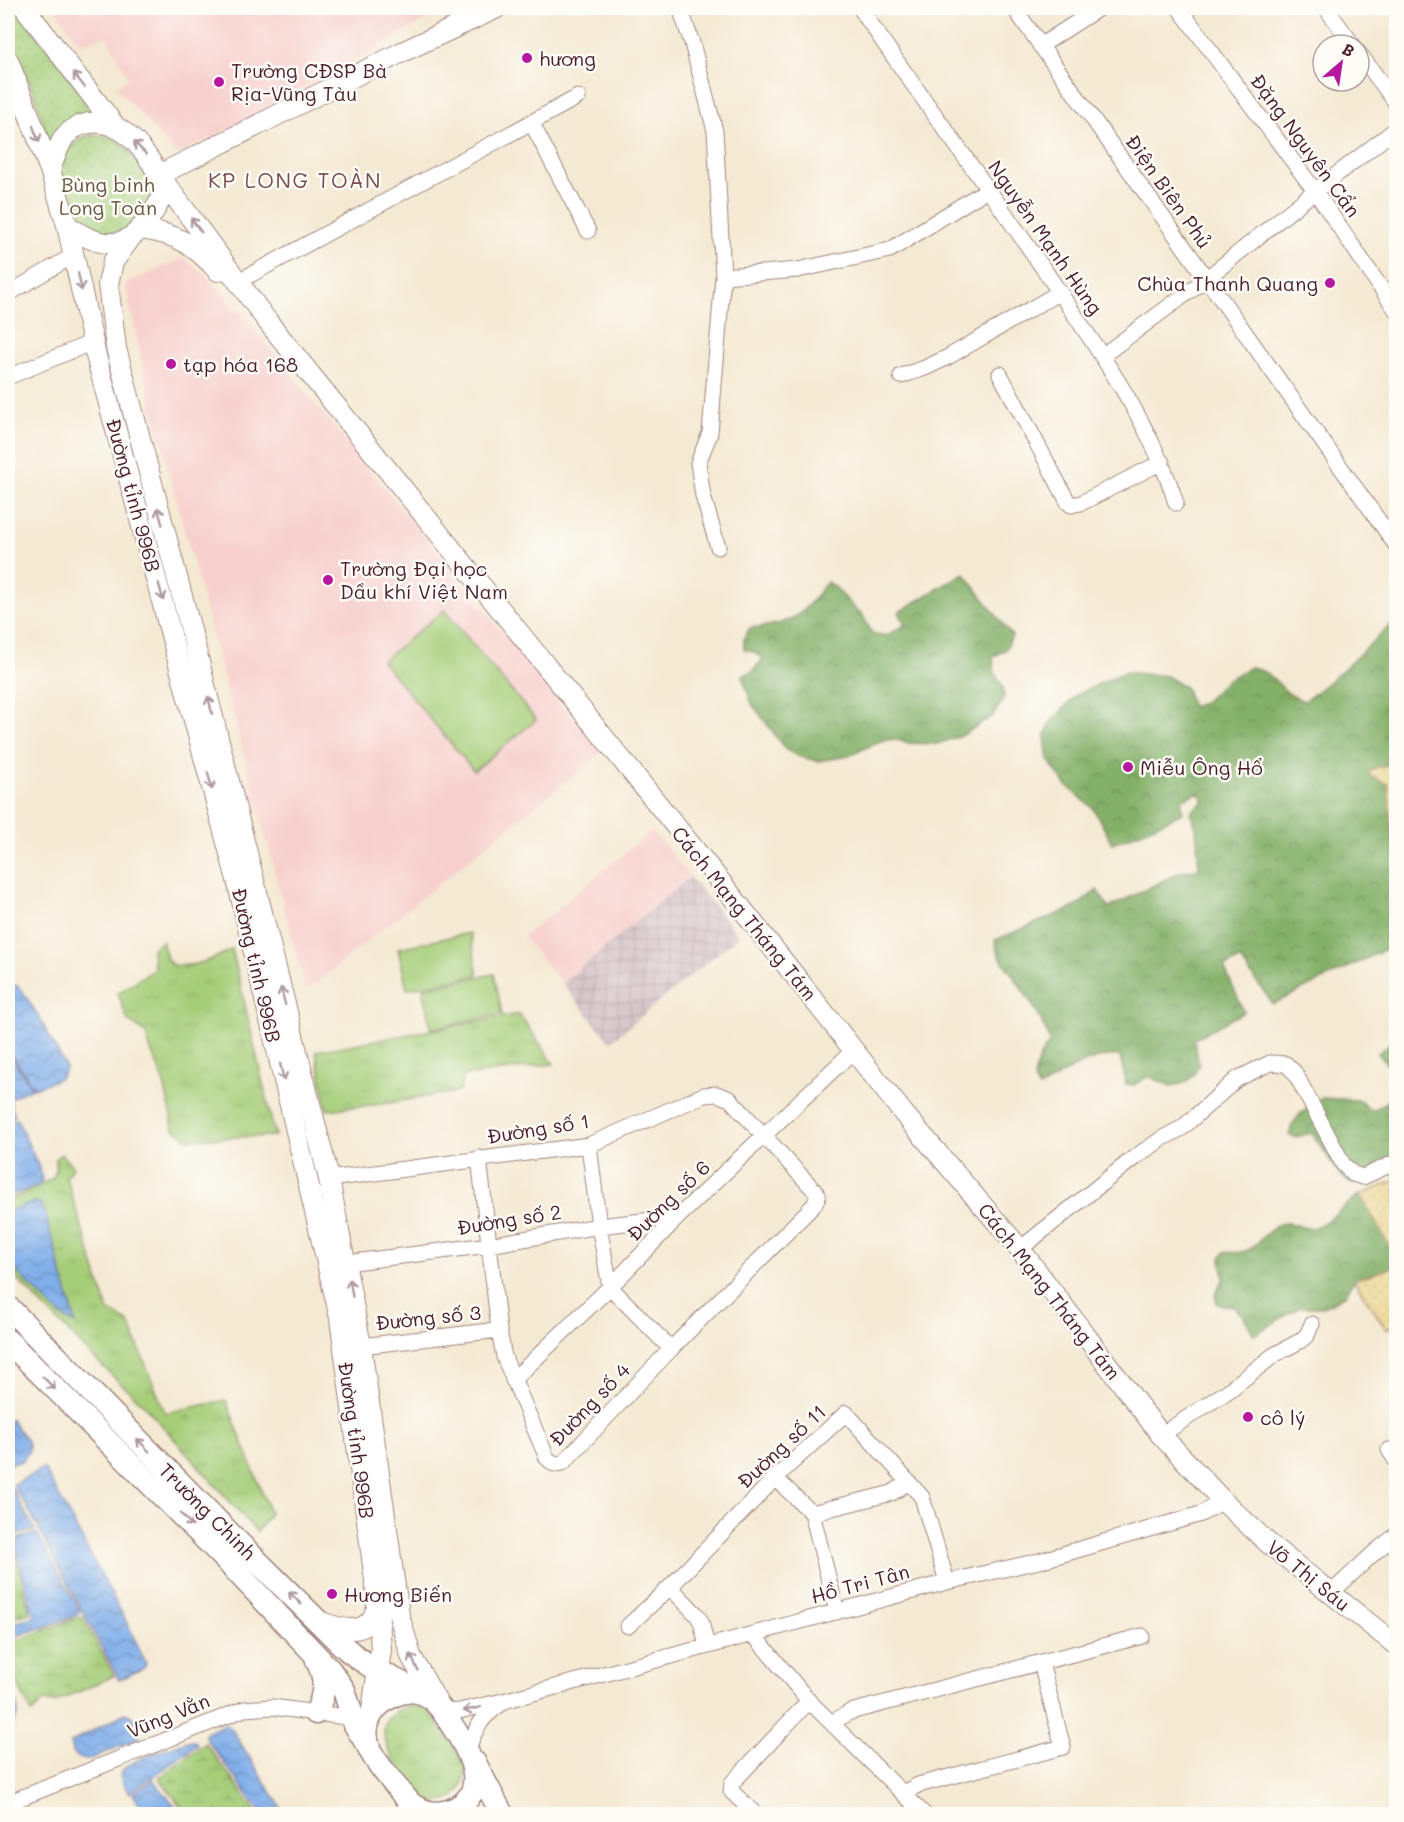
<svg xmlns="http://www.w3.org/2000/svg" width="1404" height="1822" viewBox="0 0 1404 1822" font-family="Mali,sans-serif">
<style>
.built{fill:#f7d0cd}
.industrial{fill:url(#industrial-grid)}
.grass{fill:url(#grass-tufts);stroke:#787652;stroke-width:1.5}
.forest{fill:url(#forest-crowns);stroke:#67684a;stroke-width:1.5}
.wetland{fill:url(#wetland-marsh);stroke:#787652;stroke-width:1.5}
.sand{fill:url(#sand-dots);stroke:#9c7c64;stroke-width:1.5}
.park{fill:url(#park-dots);stroke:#787652;stroke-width:1.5}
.pitch{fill:#a6ce79;stroke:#787652;stroke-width:1.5}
.water{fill:url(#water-waves);stroke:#65668a;stroke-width:1.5}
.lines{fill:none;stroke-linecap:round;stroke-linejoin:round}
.minor-casing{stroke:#9f847e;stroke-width:17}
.major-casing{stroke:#9f847e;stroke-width:22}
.highway-casing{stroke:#9f847e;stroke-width:25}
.minor{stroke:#fff;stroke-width:15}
.major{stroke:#fff;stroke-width:20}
.highway{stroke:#fff;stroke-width:22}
.oneway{stroke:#ae9aa0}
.poi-dot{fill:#b5179e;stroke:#fdfcf7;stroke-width:2}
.labels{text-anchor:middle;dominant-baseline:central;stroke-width:5;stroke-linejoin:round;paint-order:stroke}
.poi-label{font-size:20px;fill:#4a1f2b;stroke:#fdfcf7;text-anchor:start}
.street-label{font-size:20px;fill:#4a1f2b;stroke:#fdfcf7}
.park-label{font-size:20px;fill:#665442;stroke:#fdfcf7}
.neighbourhood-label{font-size:21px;letter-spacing:1.5px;fill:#7a4d50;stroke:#fdfcf7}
</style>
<defs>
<pattern id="industrial-grid" width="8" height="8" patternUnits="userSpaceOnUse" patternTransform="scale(1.5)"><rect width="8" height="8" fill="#d2bec3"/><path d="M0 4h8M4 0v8" fill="none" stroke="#b6a3a8"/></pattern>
<pattern id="grass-tufts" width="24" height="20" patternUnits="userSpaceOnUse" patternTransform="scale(1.5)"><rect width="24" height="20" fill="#a6ce79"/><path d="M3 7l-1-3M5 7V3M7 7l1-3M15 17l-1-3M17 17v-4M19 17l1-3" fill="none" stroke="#90b069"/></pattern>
<pattern id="forest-crowns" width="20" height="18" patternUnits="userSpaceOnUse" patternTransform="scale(1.5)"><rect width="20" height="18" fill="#84b169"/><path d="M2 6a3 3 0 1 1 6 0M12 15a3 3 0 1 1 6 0" fill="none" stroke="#6e8f57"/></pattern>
<pattern id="wetland-marsh" width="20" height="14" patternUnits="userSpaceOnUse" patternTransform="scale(1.5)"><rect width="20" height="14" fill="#a6ce79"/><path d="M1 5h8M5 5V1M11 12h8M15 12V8" fill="none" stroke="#90b069"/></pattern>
<pattern id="sand-dots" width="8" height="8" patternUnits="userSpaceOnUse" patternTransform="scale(1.5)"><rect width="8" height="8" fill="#eeda9e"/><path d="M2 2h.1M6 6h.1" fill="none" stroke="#cebb88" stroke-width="1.8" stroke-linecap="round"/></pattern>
<pattern id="park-dots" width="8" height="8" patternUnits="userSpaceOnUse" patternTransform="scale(1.5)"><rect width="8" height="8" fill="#a6ce79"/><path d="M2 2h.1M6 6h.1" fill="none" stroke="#90b069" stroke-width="1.8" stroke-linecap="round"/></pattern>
<pattern id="water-waves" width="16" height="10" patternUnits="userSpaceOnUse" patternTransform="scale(1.5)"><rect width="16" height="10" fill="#80aeea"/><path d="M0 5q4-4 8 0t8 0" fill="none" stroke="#6b8dbe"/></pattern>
</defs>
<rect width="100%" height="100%" fill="#fdfcf7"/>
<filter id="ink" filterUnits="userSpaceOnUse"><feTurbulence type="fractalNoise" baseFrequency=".0167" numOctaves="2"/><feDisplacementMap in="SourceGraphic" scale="12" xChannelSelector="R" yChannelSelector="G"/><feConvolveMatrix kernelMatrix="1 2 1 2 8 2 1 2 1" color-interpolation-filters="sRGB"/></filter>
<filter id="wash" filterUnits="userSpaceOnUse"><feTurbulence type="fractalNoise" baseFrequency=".008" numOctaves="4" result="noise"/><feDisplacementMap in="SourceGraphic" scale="24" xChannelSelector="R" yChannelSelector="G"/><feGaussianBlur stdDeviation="1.35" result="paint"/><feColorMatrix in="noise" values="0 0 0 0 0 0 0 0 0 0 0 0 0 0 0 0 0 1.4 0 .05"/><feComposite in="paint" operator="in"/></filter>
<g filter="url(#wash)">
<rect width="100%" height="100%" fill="#f4e9d2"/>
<!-- built -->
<path class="built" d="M 55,8 L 452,8 L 424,21 L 281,101 L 182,153 L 174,152 L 116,87 L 129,78 L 106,36 L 79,44 Z
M 182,258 L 206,275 L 245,318 L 601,753 L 306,991 L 152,406 L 125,284 Z
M 652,831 L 690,877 L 562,983 L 523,937 Z"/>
<!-- industrial -->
<path class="industrial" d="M 690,877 L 739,936 L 610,1042 L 562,983 Z"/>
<!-- grass -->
<path class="grass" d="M 162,941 L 167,959 L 172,965 C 194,968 213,960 232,949 L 275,1136 L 188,1139 L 173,1128 C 170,1109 167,1090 160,1072 C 155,1056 149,1052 146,1033 L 128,1021 L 118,993 L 154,969 L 152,949 Z
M 519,1014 L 554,1064 L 463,1076 L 460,1091 L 382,1104 L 327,1110 L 316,1051 Z
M 61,1154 L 73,1167 L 66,1177 L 108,1310 L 129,1323 L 165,1413 L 226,1400 L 270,1513 L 257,1532 L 143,1404 L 98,1362 L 8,1270 L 8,1201 L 53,1178 L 56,1170 L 56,1158 Z
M 409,1706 L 427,1708 C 434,1718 464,1759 465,1767 C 467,1778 461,1793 451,1799 C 442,1803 433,1804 424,1801 C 413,1796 407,1781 401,1772 C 386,1748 368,1718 409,1706 Z"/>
<!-- forest -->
<path class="forest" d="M 964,573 L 1012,636 L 1006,649 L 993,657 L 994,671 L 1003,687 L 1004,698 L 993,716 L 963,735 L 937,744 L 907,743 L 894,739 L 880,741 L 849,756 L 818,761 L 800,757 L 786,750 L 752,704 L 742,676 L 753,671 L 763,659 L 754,652 L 744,649 L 744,638 L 750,628 C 795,624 801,616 827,582 L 835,587 L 853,607 L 862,614 L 872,633 L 886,636 L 905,625 L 899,612 Z
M 1396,620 L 1396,766 L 1377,767 L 1370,776 L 1388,784 L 1390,790 L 1392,836 L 1396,848 L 1396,957 L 1390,947 L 1273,1004 L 1240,959 L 1224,967 L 1244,1012 L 1194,1039 L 1199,1064 L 1194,1075 L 1185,1083 L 1171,1086 L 1148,1076 L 1134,1085 L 1126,1084 L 1120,1056 C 1095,1052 1060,1075 1039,1088 L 1034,1081 C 1036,1065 1039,1054 1050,1043 C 1043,1019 1028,997 1014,977 C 1005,963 997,958 995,940 L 1075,907 L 1097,890 L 1109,908 L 1178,873 L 1199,868 L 1196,827 L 1190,812 L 1204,801 L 1198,792 L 1181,800 L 1183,813 C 1159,823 1136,836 1112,843 L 1093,808 L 1066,785 L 1048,760 L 1045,738 L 1050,723 L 1076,695 L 1124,672 L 1167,676 L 1186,688 L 1192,707 L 1203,703 L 1228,679 L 1251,667 C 1278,673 1281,696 1305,701 L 1336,676 Z
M 1396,1038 L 1396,1076 L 1378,1053 Z
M 1396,1095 L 1396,1160 L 1351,1184 L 1339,1174 L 1312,1133 L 1295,1137 L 1289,1135 L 1292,1125 L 1300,1114 L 1322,1098 L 1359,1100 L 1370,1110 L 1374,1110 Z
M 1360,1195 L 1394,1251 L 1396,1257 L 1396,1266 L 1354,1280 L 1345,1295 L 1333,1302 L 1323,1307 L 1300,1307 L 1254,1335 L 1244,1317 L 1235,1307 L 1223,1306 L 1217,1303 L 1215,1293 L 1224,1279 L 1221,1258 L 1225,1252 C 1259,1256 1255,1237 1279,1225 C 1290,1219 1299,1229 1310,1228 C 1324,1227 1347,1203 1360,1195 Z"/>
<!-- wetland -->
<path class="wetland" d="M 8,1524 L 30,1613 L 8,1619 Z
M 82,1616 L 114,1676 L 54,1703 L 44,1701 L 32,1713 L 8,1666 L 8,1644 Z
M 205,1743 L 258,1814 L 187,1814 L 159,1778 Z"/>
<!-- sand -->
<path class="sand" d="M 1396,766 L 1396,848 L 1392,836 L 1388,784 L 1370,776 L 1369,772 L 1377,767 Z
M 1396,1180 L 1396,1257 L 1360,1195 Z
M 1396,1266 L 1396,1325 L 1386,1329 L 1354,1280 Z"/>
<!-- park -->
<path class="park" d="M 8,8 L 17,8 L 101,117 L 50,146 L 34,93 L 8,37 Z
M 89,135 C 98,136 108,135 116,140 C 132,150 152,181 153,199 L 121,239 L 78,227 L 58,171 C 65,154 70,142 89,135 Z"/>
<!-- pitch -->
<path class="pitch" d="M 444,610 L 536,720 L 474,771 L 382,661 Z
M 470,933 L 478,975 L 407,989 L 398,948 Z
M 494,974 L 502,1014 L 431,1029 L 423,988 Z"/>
<!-- water -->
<path class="water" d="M 15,985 C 26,988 58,1053 66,1068 L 60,1078 L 34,1088 L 8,1050 L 8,990 Z
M 8,1052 L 32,1088 L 11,1098 L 10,1102 L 15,1116 L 8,1121 Z
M 17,1119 L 40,1170 L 42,1180 L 38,1186 L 8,1196 L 8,1124 Z
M 35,1202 L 40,1203 L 45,1213 L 76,1324 L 61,1316 L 8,1263 L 8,1211 Z
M 11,1419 C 17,1432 29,1436 29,1451 L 22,1461 L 8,1465 L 8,1421 Z
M 44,1468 L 129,1627 L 146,1664 L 144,1668 L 119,1680 L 30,1512 L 15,1489 L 14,1484 Z
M 8,1482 L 35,1530 L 15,1535 L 8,1514 Z
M 37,1533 L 80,1611 L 73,1617 L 8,1639 L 8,1625 L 34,1617 L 14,1540 Z
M 9,1692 C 24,1705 17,1721 8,1734 Z
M 125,1713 C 137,1716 140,1727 139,1738 L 88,1760 C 77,1759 71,1753 70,1743 Z
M 225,1724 L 231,1728 L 285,1814 L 262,1814 L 207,1740 L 205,1736 L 206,1733 Z
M 187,1741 L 195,1741 L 197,1745 L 130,1793 C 125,1788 119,1779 122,1772 C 126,1761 175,1746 187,1741 Z
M 153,1780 L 182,1814 L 145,1814 L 133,1794 Z"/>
</g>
<g filter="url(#ink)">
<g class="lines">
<defs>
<path id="minor" d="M 680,8 L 692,43 L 715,131 L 716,148 L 723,276 L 710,433 L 698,463 L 703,496 L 718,547
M 860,8 C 929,110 1004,208 1072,311 C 1112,370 1155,435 1176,503
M 1014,8 L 1396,545
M 1179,8 L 1315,191 L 1396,310
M 1326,8 L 1353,45
M 1040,46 L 1099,8
M 1359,53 L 1396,103
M 531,122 L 588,231
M 723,276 L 798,270 L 890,250 L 988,189
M 239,281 L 578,97
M 8,294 L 74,255
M 1102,356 L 1206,279 L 1315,191 L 1396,129
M 1000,374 L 1068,502 L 1071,505 L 1081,503 L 1162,462
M 901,376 L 925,368 L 948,357 L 1060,292
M 8,377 L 93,342
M 589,1145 L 599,1226 L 610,1287 L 671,1349
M 329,1179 L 589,1145 L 704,1095 L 717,1094 L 730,1099 L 816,1192 L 818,1197 L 814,1205 L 671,1349 L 563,1463 L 554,1464 L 547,1458 L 504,1357 L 499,1330 L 479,1158
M 1020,1249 L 1135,1157 L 1163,1138 L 1182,1128 L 1237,1079 L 1270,1063 L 1286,1064 L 1295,1073 L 1343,1164 L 1353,1174 L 1363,1177 L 1396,1162
M 346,1263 L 489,1245 L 599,1226 L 678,1217
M 361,1346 L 499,1330
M 513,1380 L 610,1287 L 678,1217 L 854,1050
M 1161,1435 L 1228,1391 L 1274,1355 L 1300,1341 L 1307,1335 L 1312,1324
M 1389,1450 L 1396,1461
M 775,1478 L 812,1513 L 837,1612
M 812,1513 L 892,1493 L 909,1482
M 670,1587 L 697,1615 L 701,1622 L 707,1646
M 1331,1593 L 1375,1552 L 1396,1535
M 628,1626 L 670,1587 L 775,1478 L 846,1413 L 922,1497 L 947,1582
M 753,1634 L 809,1701 L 924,1814
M 507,1700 L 947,1582 L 1039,1561 L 1201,1514 L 1223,1501
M 444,1712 L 459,1711 L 507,1700 C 483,1715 477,1724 468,1749
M 833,1722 L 850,1712 L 1142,1636
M 903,1793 L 918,1785 L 1063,1747 L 1041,1663
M 8,1803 L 244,1709 L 272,1707 L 353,1718
M 755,1814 L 731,1791 L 732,1783 L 809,1701"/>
<path id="major" d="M 25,8 L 115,126
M 8,60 L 50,170 L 67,225 L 95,352 L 237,880 L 340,1318 L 378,1603 L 381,1650 L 371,1716
M 50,170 C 54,159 58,146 65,136 C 71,129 80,125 89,123 C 122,118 145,150 159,175 L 268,322 L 724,886 L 904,1114 L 1020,1249 L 1161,1435 L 1223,1501 L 1268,1543 L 1396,1645
M 159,175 L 402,52 L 497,8
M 67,225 C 117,262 140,239 165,192 L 159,176
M 141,229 C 177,234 194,244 218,271
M 129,240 L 113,262 L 108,284 L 116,348 L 190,626 L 329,1179 L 361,1346 L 399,1615 L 411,1656 L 437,1702
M 318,1621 C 343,1630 371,1639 378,1603"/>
<path id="highway" d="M 8,1307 L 237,1541 L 342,1645 C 367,1668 396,1680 425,1694
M 8,1341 L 220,1554 L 330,1670 L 344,1690 L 355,1725 L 368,1746
M 413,1691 C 417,1692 423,1693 426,1695 C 438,1702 446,1716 453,1727 C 470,1752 492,1794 451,1810 C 436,1816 424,1812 411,1804 C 400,1791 375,1763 369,1748 C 358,1716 384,1693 413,1691 Z
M 316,1713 C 325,1693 327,1680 317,1661
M 475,1763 L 502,1814"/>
</defs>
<!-- minor casing -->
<use href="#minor" class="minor-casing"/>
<!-- major casing -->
<use href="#major" class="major-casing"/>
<!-- highway casing -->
<use href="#highway" class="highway-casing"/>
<!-- minor -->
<use href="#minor" class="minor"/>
<!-- major -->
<use href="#major" class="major"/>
<!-- highway -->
<use href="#highway" class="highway"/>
</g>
<!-- one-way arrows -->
<defs><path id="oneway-shaft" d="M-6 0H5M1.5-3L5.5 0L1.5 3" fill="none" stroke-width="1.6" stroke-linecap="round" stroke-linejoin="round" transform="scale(1.5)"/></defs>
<g class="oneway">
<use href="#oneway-shaft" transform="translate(79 80) rotate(-128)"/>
<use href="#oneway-shaft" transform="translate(36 134) rotate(69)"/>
<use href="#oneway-shaft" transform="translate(140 148) rotate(-135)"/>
<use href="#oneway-shaft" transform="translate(196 225) rotate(-127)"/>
<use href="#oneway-shaft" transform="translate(80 282) rotate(78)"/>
<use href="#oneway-shaft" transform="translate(160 516) rotate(-105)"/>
<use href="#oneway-shaft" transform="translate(161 592) rotate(75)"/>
<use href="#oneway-shaft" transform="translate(210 705) rotate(-104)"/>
<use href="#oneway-shaft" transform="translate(210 781) rotate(75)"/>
<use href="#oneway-shaft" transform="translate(283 996) rotate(-104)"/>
<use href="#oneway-shaft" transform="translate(282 1072) rotate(77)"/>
<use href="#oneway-shaft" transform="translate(351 1288) rotate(-100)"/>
<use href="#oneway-shaft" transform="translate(49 1383) rotate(45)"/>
<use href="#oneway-shaft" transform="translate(143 1445) rotate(-134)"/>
<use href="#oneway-shaft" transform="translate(187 1520) rotate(45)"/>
<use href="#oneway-shaft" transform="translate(295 1598) rotate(-135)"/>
<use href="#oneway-shaft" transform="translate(414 1662) rotate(-115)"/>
<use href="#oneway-shaft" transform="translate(472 1709) rotate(168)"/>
</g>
</g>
<!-- markers -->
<g class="poi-dot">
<circle cx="527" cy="58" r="6"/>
<circle cx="219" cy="82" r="6"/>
<circle cx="1330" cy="283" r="6"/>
<circle cx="171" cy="364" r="6"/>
<circle cx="328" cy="580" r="6"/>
<circle cx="1128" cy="767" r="6"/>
<circle cx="1248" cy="1417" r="6"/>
<circle cx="332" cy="1594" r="6"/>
</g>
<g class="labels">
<!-- poi labels -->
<g class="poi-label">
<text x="539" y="58">hương</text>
<text x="231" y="70">Trường CĐSP Bà<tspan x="231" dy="23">Rịa-Vũng Tàu</tspan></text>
<text x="1318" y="283" text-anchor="end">Chùa Thanh Quang</text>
<text x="183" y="364">tạp hóa 168</text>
<text x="340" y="568">Trường Đại học<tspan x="340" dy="23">Dầu khí Việt Nam</tspan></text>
<text x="1140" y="767">Miễu Ông Hổ</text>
<text x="1260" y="1417">cô lý</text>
<text x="344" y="1594">Hương Biển</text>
</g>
<!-- street labels -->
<g class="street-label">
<text transform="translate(1306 145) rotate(54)">Đặng Nguyên Cẩn</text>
<text transform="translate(1169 191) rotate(55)">Điện Biên Phủ</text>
<text transform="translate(1046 237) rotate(55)">Nguyễn Mạnh Hùng</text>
<text transform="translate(134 495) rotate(75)">Đường tỉnh 996B</text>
<text transform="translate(745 913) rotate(51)">Cách Mạng Tháng Tám</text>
<text transform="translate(257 965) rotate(77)">Đường tỉnh 996B</text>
<text transform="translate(538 1128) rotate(-9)">Đường số 1</text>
<text transform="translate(668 1200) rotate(-44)">Đường số 6</text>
<text transform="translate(509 1219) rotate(-9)">Đường số 2</text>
<text transform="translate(1050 1291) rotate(52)">Cách Mạng Tháng Tám</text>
<text transform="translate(428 1317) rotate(-6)">Đường số 3</text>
<text transform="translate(589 1404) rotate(-46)">Đường số 4</text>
<text transform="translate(357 1440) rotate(82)">Đường tỉnh 996B</text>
<text transform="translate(781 1446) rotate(-43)">Đường số 11</text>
<text transform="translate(208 1511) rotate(45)">Trường Chinh</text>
<text transform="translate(1309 1575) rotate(39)">Võ Thị Sáu</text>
<text transform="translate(860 1583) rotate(-15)">Hồ Tri Tân</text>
<text transform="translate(168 1715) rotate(-22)">Vũng Vằn</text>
</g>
<!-- park labels -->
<g class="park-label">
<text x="108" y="184">Bùng binh<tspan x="108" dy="23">Long Toàn</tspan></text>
</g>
<!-- neighbourhood labels -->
<g class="neighbourhood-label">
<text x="295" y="179">KP LONG TOÀN</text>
</g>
</g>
<!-- margin -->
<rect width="1404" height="1822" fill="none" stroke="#fdfcf7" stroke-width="30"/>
<!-- north arrow -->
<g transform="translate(1341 63) rotate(29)"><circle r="28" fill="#fdfcf7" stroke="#b5a4a5" stroke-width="1.5"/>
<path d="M0-4.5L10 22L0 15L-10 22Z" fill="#b5179e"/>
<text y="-9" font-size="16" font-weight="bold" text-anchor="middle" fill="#4a1f2b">B</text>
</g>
</svg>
